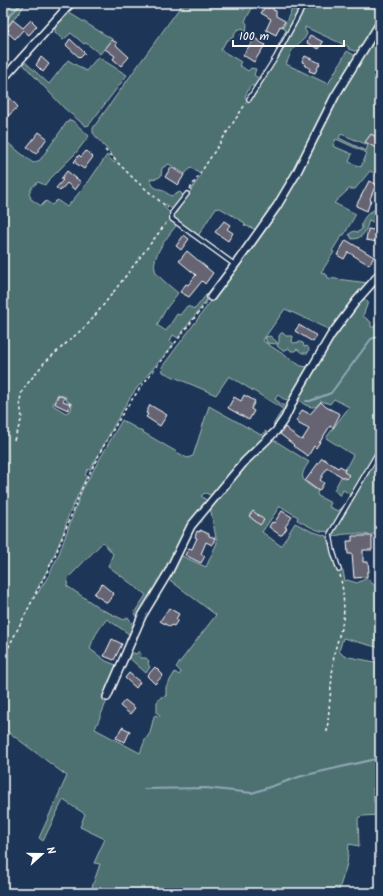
<svg xmlns="http://www.w3.org/2000/svg" width="383" height="896" viewBox="0 0 383 896" font-family="Kalam,sans-serif">
<style>
.green{fill:#4e7071;stroke:#a6b8b8;fill-rule:evenodd}
.lines{fill:none;stroke-linecap:round;stroke-linejoin:round}
.stream{stroke:#8fa9b8;stroke-width:2}
.building{fill:#666372;stroke:#fff}
.lane-casing{stroke:#fff;stroke-width:6}
.street-casing{stroke:#fff;stroke-width:10}
.path{stroke:#fff;stroke-width:1.5;stroke-dasharray:3 3;stroke-linecap:butt}
.lane{stroke:#1d3557;stroke-width:3.5}
.street{stroke:#1d3557;stroke-width:7}
</style>
<rect width="100%" height="100%" fill="#1d3557"/>
<filter id="ink" filterUnits="userSpaceOnUse"><feTurbulence type="fractalNoise" baseFrequency=".025" numOctaves="2"/><feDisplacementMap in="SourceGraphic" scale="8" xChannelSelector="R" yChannelSelector="G"/><feConvolveMatrix kernelMatrix="1 2 1 2 8 2 1 2 1" color-interpolation-filters="sRGB"/></filter>
<g filter="url(#ink)">
<!-- green -->
<path class="green" d="M 16,3 L 26,3 L 19,13 L 3,30 L 3,14 Z
M 183,3 L 236,3 L 243,7 L 242,9 L 244,10 L 248,3 L 255,3 L 245,21 L 247,24 L 246,36 L 242,37 L 240,35 L 245,33 L 243,28 L 237,30 L 234,34 L 235,36 L 226,41 L 221,50 L 241,62 L 239,65 L 248,71 L 251,68 L 256,69 L 254,75 L 258,78 L 263,71 L 264,73 L 256,86 L 250,86 L 245,97 L 251,101 L 281,53 L 307,3 L 380,3 L 380,19 L 360,50 L 354,51 L 348,49 L 349,47 L 305,27 L 305,30 L 307,33 C 305,41 299,42 294,48 C 290,52 289,59 286,64 L 328,84 L 347,51 L 356,56 C 325,115 297,176 257,230 L 244,225 L 245,223 L 220,208 L 215,209 L 198,236 L 179,222 C 170,234 147,259 157,274 C 163,281 171,287 178,293 L 166,309 L 157,325 L 166,331 L 177,314 L 180,315 L 187,306 L 195,309 L 206,295 L 209,297 L 178,338 L 173,335 L 170,341 L 174,344 C 159,362 142,380 129,399 C 115,422 104,446 90,470 L 88,469 L 85,475 L 87,476 L 69,514 L 63,534 L 50,565 L 35,593 L 37,594 L 49,575 L 59,554 L 82,490 L 122,420 L 187,458 L 193,456 L 209,406 L 261,435 L 266,431 L 266,438 L 213,496 L 205,493 L 201,496 L 209,502 L 175,556 L 139,617 L 136,617 L 134,613 L 146,595 L 108,566 L 113,554 L 103,542 L 68,578 L 67,586 L 101,609 L 124,620 L 128,617 C 136,629 134,630 128,643 L 126,641 L 129,634 L 107,619 C 99,629 93,637 90,649 L 106,661 L 116,665 L 118,661 L 120,662 L 108,698 L 95,729 L 140,753 L 145,740 L 150,733 L 154,716 L 156,715 L 159,717 L 160,715 L 157,713 L 157,702 L 161,697 L 166,696 L 166,687 L 175,672 L 179,675 L 181,672 L 176,667 L 216,615 L 167,578 L 180,555 L 206,567 L 217,543 L 210,507 L 226,490 L 243,468 L 271,438 L 309,462 C 297,479 303,481 318,491 L 317,493 L 318,496 L 331,503 L 329,507 L 338,511 L 343,507 L 344,508 C 340,514 336,525 330,530 C 323,536 304,523 297,520 L 298,517 L 280,506 L 262,532 L 281,546 L 295,523 L 311,531 L 326,536 L 338,571 L 343,571 L 345,581 L 347,580 L 357,583 L 367,578 L 374,585 L 378,586 L 380,584 L 380,648 L 343,638 L 339,651 L 344,656 L 380,663 L 380,788 L 373,788 L 374,802 L 380,802 L 380,815 L 362,816 L 358,818 L 359,846 L 349,844 L 347,864 L 338,893 L 90,893 L 100,864 L 94,863 L 105,839 L 80,827 L 85,814 L 63,800 L 43,841 L 39,838 L 67,776 L 3,728 L 3,149 L 8,143 L 33,163 L 40,160 L 67,122 L 70,120 L 73,121 L 89,136 L 75,154 L 47,182 L 45,185 L 38,182 L 32,187 L 29,193 L 31,199 L 41,206 L 46,201 L 52,205 L 57,200 L 67,207 L 89,181 L 107,155 L 114,163 L 116,160 L 93,133 L 93,128 ZM 169,164 L 185,174 L 191,167 L 201,175 L 172,219 L 171,214 L 164,207 L 166,204 L 173,210 L 183,195 L 180,192 L 171,196 L 161,189 L 158,189 L 153,186 L 150,179 L 158,178 L 161,176 L 162,168 ZM 58,394 L 66,397 L 66,400 L 72,404 L 71,410 L 66,413 L 54,406 L 53,404 Z
M 292,9 L 295,9 L 297,13 L 280,48 L 276,50 L 286,30 L 283,28 Z
M 66,11 L 112,39 L 100,54 L 86,43 L 84,44 L 71,33 L 63,40 L 55,32 L 55,26 Z
M 380,29 L 380,132 L 378,134 L 380,136 L 380,179 L 379,176 L 370,171 L 355,189 L 349,189 L 334,203 L 356,214 L 344,235 L 342,235 L 332,251 L 334,252 C 329,259 326,266 321,272 L 327,275 L 328,278 L 369,283 L 332,331 L 285,309 L 265,337 L 270,336 L 277,342 L 277,344 L 267,343 L 265,337 L 263,341 L 301,366 L 309,367 L 292,399 C 286,401 283,399 278,395 L 275,399 L 288,409 L 278,423 L 274,426 L 273,425 L 283,409 L 229,376 L 216,395 L 167,374 L 163,372 L 162,367 L 217,293 L 272,216 L 332,106 ZM 341,134 L 368,145 L 366,151 L 339,138 ZM 336,139 L 367,153 L 361,167 L 349,162 L 352,154 L 333,146 Z
M 32,49 L 34,50 L 24,61 L 49,84 L 68,60 L 86,71 L 98,57 L 127,75 L 89,125 L 86,126 L 83,124 L 64,108 L 21,62 Z
M 376,209 C 380,214 379,219 373,222 L 369,220 C 366,230 364,239 352,239 L 349,234 L 354,231 L 358,232 L 362,229 C 360,220 368,212 376,209 Z
M 362,296 L 368,302 L 363,316 L 371,322 L 371,327 L 375,327 L 377,321 L 377,312 L 380,307 L 380,432 L 375,439 L 380,442 L 380,447 L 348,500 L 347,500 L 350,494 L 343,490 L 340,496 L 334,490 L 353,455 L 326,438 L 349,407 L 334,399 L 330,404 L 321,401 C 319,403 317,407 313,407 C 307,407 299,402 297,397 L 335,334 Z
M 281,333 L 283,333 L 286,336 L 293,336 L 292,342 L 294,343 L 300,342 L 303,343 L 304,347 L 307,346 L 309,349 L 308,353 L 302,353 L 297,349 L 295,351 L 291,351 L 289,348 L 283,351 L 277,346 L 279,342 L 279,336 Z
M 380,452 L 380,540 L 374,534 L 372,535 C 361,534 344,532 333,537 L 333,540 L 334,552 L 332,540 L 332,536 Z
M 139,651 L 141,654 L 140,658 L 146,658 L 149,661 L 148,664 L 150,667 L 146,673 L 128,657 L 131,652 L 136,654 Z"/>
<g class="lines">
<!-- stream -->
<path class="stream" d="M 3,25 L 11,14 L 22,3
M 306,401 L 310,401 L 331,393 L 371,339 L 380,336
M 144,789 L 206,788 L 252,793 L 302,776 L 380,758"/>
</g>
<!-- building -->
<path class="building" d="M 265,7 L 268,8 L 273,7 L 273,10 L 276,11 L 276,16 L 285,21 L 282,27 L 280,26 L 276,35 L 266,30 L 271,19 L 261,13 Z
M 13,20 L 23,28 L 31,20 L 37,26 L 29,35 L 23,30 L 15,39 L 7,32 L 9,30 L 7,28 Z
M 310,35 L 323,42 L 319,49 L 307,43 Z
M 255,38 L 265,45 L 254,62 L 243,55 Z
M 70,39 L 85,53 L 80,58 L 66,45 Z
M 112,40 L 117,43 L 116,45 L 129,57 L 121,66 L 113,59 L 115,56 L 105,49 Z
M 305,56 L 320,63 L 315,73 L 309,71 L 310,68 L 304,65 L 305,63 L 302,62 Z
M 41,57 L 49,64 L 43,72 L 36,65 Z
M 3,90 L 18,107 L 8,116 L 3,111 Z
M 39,132 L 47,138 L 36,154 L 27,147 Z
M 371,134 L 376,137 L 375,139 L 380,142 L 378,149 L 365,142 Z
M 86,151 L 93,157 L 84,169 L 74,162 L 79,155 L 81,157 Z
M 171,167 L 184,175 L 178,185 L 165,177 Z
M 67,171 L 81,182 L 75,190 L 67,183 L 60,191 L 56,188 L 63,180 L 61,179 Z
M 369,181 L 376,184 L 370,199 L 371,200 L 367,211 L 356,206 Z
M 224,221 L 230,225 L 227,229 L 233,233 L 228,241 L 215,232 Z
M 368,229 L 380,231 L 378,242 L 366,240 Z
M 184,235 L 189,239 L 181,250 L 176,246 Z
M 346,240 L 374,257 L 369,265 L 348,252 L 344,259 L 337,255 Z
M 187,251 L 213,273 L 205,284 L 202,281 L 189,297 L 180,292 L 186,284 L 188,285 L 196,275 L 179,261 Z
M 299,325 L 317,336 L 313,342 L 295,331 Z
M 58,395 L 65,398 L 63,401 L 71,404 L 68,410 L 55,404 Z
M 244,395 L 255,401 L 251,409 L 254,411 L 249,420 L 228,408 L 234,397 L 241,401 Z
M 321,402 L 326,407 L 340,414 L 333,428 L 330,426 L 316,448 L 314,446 L 308,456 L 293,446 L 294,445 L 280,434 L 285,427 L 298,438 L 302,440 L 309,429 L 299,424 L 299,422 L 296,421 L 302,410 L 310,414 Z
M 150,405 L 167,415 L 160,426 L 146,417 L 148,414 L 146,413 Z
M 322,458 L 338,468 L 340,466 L 345,469 L 344,472 L 349,475 L 346,479 L 327,468 L 320,480 L 324,483 L 319,491 L 305,481 Z
M 253,511 L 264,520 L 260,525 L 249,516 Z
M 282,511 L 292,517 L 285,527 L 287,528 L 282,535 L 280,535 L 269,527 L 272,522 L 274,523 Z
M 200,530 L 209,534 L 209,536 L 215,538 L 212,545 L 206,542 L 201,554 L 205,556 L 201,563 L 185,555 L 189,548 L 192,549 L 197,538 L 195,537 L 197,531 L 200,532 Z
M 352,536 L 372,536 L 372,550 L 363,550 L 363,562 L 368,562 L 369,572 L 367,572 L 367,577 L 354,578 L 352,554 L 348,554 L 347,541 L 352,541 Z
M 102,584 L 114,594 L 107,603 L 94,594 Z
M 169,608 L 179,614 L 176,619 L 178,620 L 174,626 L 172,625 L 170,627 L 160,621 Z
M 112,639 L 122,644 L 114,660 L 104,656 Z
M 155,667 L 163,675 L 155,684 L 147,676 Z
M 129,673 L 140,682 L 136,688 L 125,678 Z
M 125,700 L 135,708 L 130,714 L 120,706 Z
M 122,727 L 130,731 L 125,742 L 116,738 Z"/>
<g class="lines">
<defs>
<path id="lane" d="M 249,99 L 276,57 L 305,3
M 187,194 L 172,213 L 172,219 L 235,265
M 339,570 L 333,551 L 330,534 L 380,449"/>
<path id="street" d="M 3,79 L 71,3
M 211,297 L 243,254 L 277,206 L 296,174 L 335,96 L 380,23
M 107,697 L 142,616 L 168,573 L 191,526 L 245,461 L 276,431 L 285,418 L 297,393 L 331,335 L 357,300 L 372,283 L 380,273"/>
</defs>
<!-- lane casing -->
<use href="#lane" class="lane-casing"/>
<!-- street casing -->
<use href="#street" class="street-casing"/>
<!-- path -->
<path class="path" d="M 105,150 L 135,180 L 168,208
M 190,189 L 246,103
M 14,440 L 22,418 L 20,402 L 21,394 L 24,388 L 44,363 L 88,324 L 105,303 L 167,222
M 3,658 L 55,556 L 82,488 L 102,449 L 124,411 L 143,384 L 207,302
M 327,732 L 334,654 L 343,621 L 344,609 L 343,591 L 340,574"/>
<!-- lane -->
<use href="#lane" class="lane"/>
<!-- street -->
<use href="#street" class="street"/>
</g>
</g>
<!-- margin -->
<rect width="383" height="896" fill="none" stroke="#1d3557" stroke-width="16"/>
<rect x="8" y="8" width="367" height="880" fill="none" stroke="#fff" stroke-width="1.5" filter="url(#ink)"/>
<!-- north arrow -->
<g transform="translate(42 854) rotate(69)" stroke="#1d3557" stroke-width="3" paint-order="stroke">
<path d="M0-3L7 15L0 10L-7 15Z" fill="#ffffff"/>
<text y="-6" font-size="11" font-weight="bold" text-anchor="middle" fill="#ffffff">N</text>
</g>
<!-- scale -->
<path d="M233 40v6h111v-6" fill="none" stroke="#ffffff" stroke-width="2"/>
<text x="239" y="40" font-size="12" fill="#ffffff" stroke="#1d3557" stroke-width="3" paint-order="stroke">100 m</text>
</svg>
